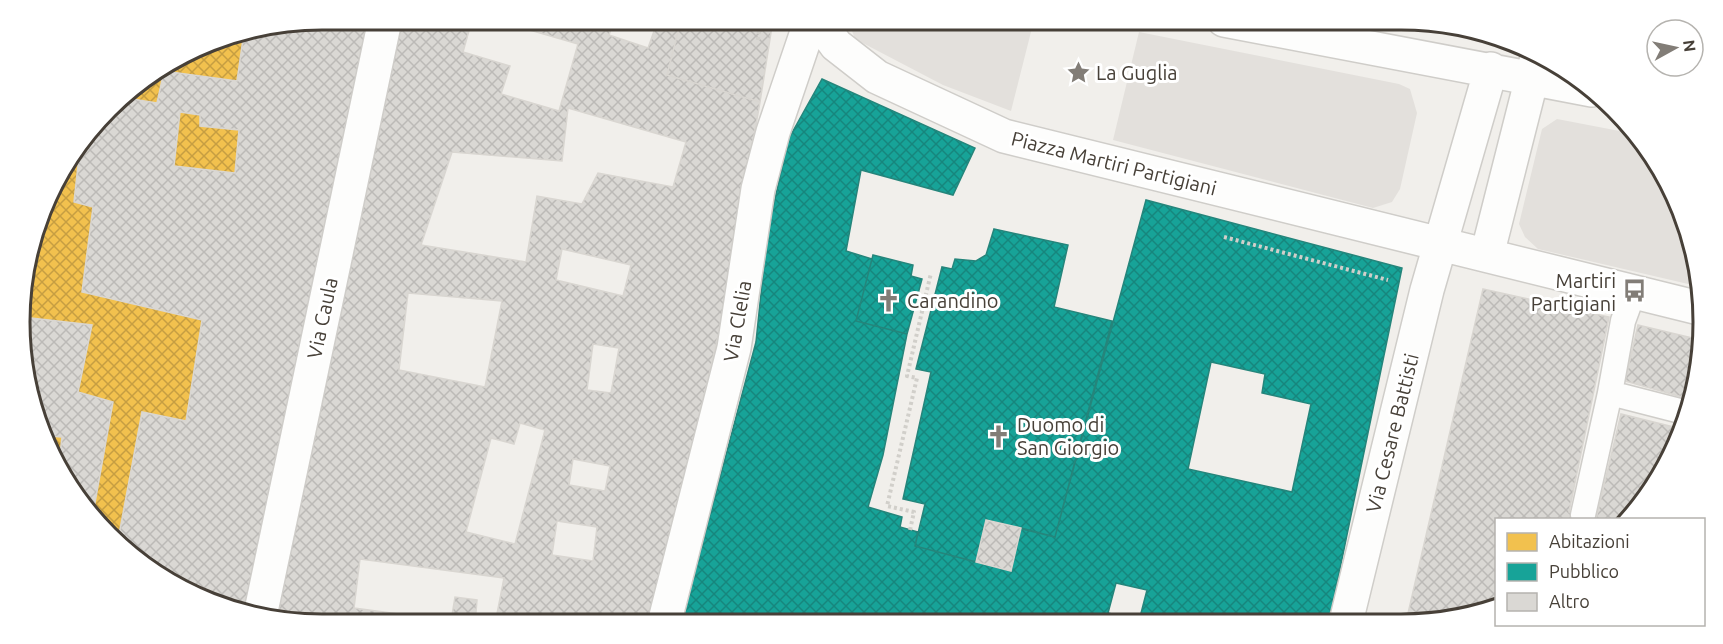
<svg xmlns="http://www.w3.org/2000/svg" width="1723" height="644" viewBox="0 0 1723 644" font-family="Ubuntu,sans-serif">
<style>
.parking{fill:#e3e0dc}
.homes{fill:url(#homes-cross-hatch);stroke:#bf9a47;stroke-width:1.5}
.public{fill:url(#public-cross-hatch);stroke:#25857b;stroke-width:1.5;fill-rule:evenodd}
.building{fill:url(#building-cross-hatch);stroke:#d9d6d1;stroke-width:1.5;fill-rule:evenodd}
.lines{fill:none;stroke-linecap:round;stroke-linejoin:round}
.lane-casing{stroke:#cfcdc9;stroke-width:27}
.street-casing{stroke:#cfcdc9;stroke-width:36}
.path{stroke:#d1cfca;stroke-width:4;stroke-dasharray:3 3;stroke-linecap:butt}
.lane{stroke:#fdfdfc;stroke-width:24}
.street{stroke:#fdfdfc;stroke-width:33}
.labels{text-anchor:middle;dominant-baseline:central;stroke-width:6;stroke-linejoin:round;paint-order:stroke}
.poi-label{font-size:20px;fill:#474038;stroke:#fff;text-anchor:start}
.street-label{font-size:20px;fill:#474038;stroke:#fff}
.rim{fill:none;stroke:#474038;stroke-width:3}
</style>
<defs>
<pattern id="homes-cross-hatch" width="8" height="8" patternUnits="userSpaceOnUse" patternTransform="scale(1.5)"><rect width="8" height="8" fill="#f2c14e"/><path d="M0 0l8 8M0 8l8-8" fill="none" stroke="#c69e42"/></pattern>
<pattern id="public-cross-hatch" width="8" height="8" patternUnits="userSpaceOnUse" patternTransform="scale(1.5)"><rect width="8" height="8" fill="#17a398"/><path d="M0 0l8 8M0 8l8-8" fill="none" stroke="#17867d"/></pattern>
<pattern id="building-cross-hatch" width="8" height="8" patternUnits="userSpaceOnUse" patternTransform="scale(1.5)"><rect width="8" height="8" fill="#dad8d4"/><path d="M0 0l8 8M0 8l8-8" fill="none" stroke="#bcbab7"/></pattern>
</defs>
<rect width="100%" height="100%" fill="#f1efeb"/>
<!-- parking -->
<path class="parking" d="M 848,20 L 1034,20 L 1011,111 L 943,85 L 855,39 Z
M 1139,32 L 1399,84 L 1410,89 L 1417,113 L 1400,189 L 1392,202 L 1373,208 L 1113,140 Z
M 1557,119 L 1630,133 L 1663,171 L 1701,287 L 1538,249 L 1525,237 L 1519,224 L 1542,129 Z"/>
<!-- homes -->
<path class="homes" d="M 322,20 L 374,20 L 250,615 L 138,562 L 70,490 L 25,381 L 22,282 L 60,171 L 123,94 L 224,36 Z"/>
<!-- public -->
<path class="public" d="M 822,79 L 975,148 L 953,195 L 861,170 L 846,251 L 872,259 L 856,321 L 907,334 L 883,455 L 868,507 L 902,517 L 900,527 L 918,532 L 915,546 L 1011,571 L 1021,528 L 1055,537 L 1146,200 L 1402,268 L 1329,622 L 681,624 L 756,342 L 767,235 L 788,140 ZM 1211,362 L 1265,374 L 1262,393 L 1311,404 L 1292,492 L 1188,469 ZM 1116,583 L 1147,590 L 1139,621 L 1108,613 Z
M 994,229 L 1068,245 L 1054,307 L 1112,321 L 1055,537 L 986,520 L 976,562 L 915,546 L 925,504 L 903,499 L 931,372 L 916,369 L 942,267 L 952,269 L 955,259 L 976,261 L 986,255 Z
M 873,255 L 913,265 L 911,276 L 922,279 L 907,334 L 856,321 Z"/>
<!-- building -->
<path class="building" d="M 322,20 L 374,20 L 250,615 L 138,562 L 118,540 L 142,412 L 186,421 L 202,320 L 82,292 L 93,207 L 74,202 L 80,147 L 120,97 L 157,103 L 164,71 L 237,81 L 244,32 ZM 180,112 L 200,115 L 200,126 L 239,130 L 235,173 L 174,166 Z
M 395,20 L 472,20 L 463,52 L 510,66 L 501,94 L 559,111 L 578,44 L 495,20 L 614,20 L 609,35 L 648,48 L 658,20 L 681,20 L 667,75 L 760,102 L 722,319 L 651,624 L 495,624 L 504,578 L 360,559 L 354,608 L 451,621 L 455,597 L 477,600 L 475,624 L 322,624 L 269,618 ZM 568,108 L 686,142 L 673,187 L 598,173 L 582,204 L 537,196 L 526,262 L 421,245 L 452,152 L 562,161 ZM 562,249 L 631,265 L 623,296 L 556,280 ZM 408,293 L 502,301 L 485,387 L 399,370 ZM 593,344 L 619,348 L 611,393 L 587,390 ZM 520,423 L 545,430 L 515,544 L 466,532 L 491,438 L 514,444 ZM 573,459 L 610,466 L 605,491 L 569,485 ZM 557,521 L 597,527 L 593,561 L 552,555 Z
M 681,20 L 773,20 L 760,102 L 667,75 Z
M 1483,289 L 1609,317 L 1569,512 L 1596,519 L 1621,414 L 1682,429 L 1663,474 L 1625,520 L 1496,520 L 1496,605 L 1441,622 L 1406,622 Z
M 31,318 L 92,325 L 78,392 L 113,402 L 93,514 L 70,490 L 59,463 L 62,437 L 48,436 L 25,381 L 23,320 Z
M 1638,325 L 1697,339 L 1693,400 L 1625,381 Z
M 986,520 L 1021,528 L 1011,571 L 976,562 Z"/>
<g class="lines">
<defs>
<path id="lane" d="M 1634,291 L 1623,321 L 1610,393 L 1688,413
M 1583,515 L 1610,393"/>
<path id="street" d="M 818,20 L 836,45 L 877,77 L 1004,136 L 1699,308
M 1224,20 L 1592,90
M 1487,255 L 1537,58
M 260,616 L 385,20
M 1346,622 L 1427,290 L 1491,69
M 664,624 L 734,348 L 758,189 L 773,132 L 811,20"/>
</defs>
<!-- lane casing -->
<use href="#lane" class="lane-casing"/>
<!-- street casing -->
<use href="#street" class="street-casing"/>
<!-- path -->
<path class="path" d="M 758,40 L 760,20
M 1224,237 L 1388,280
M 910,530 L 914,512 L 887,506 L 917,378 L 907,376 L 931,273"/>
<!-- lane -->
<use href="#lane" class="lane"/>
<!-- street -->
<use href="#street" class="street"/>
</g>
<!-- icons -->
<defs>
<symbol id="sight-bare" viewBox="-9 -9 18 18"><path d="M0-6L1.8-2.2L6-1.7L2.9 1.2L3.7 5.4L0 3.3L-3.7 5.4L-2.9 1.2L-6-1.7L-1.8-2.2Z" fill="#827d77" stroke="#fff" stroke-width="2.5" paint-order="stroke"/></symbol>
<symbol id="bus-bare" viewBox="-9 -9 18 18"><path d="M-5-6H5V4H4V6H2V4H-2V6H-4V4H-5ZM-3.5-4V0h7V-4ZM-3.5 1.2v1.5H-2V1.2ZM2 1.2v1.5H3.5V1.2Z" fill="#827d77" stroke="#fff" stroke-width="2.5" paint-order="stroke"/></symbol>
<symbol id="church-bare" viewBox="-9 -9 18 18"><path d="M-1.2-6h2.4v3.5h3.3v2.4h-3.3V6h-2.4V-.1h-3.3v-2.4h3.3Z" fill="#827d77" stroke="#fff" stroke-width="2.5" paint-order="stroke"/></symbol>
</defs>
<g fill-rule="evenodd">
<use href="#sight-bare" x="1062" y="56" width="33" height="33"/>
<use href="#bus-bare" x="1618" y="274" width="33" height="33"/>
<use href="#church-bare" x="872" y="284" width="33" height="33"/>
<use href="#church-bare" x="982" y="420" width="33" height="33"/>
</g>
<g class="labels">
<!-- poi labels -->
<g class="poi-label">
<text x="1096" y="72">La Guglia</text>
<text x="1616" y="280" text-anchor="end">Martiri<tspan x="1616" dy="23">Partigiani</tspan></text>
<text x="907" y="300">Carandino</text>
<text x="1017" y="424">Duomo di<tspan x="1017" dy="23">San Giorgio</tspan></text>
</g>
<!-- street labels -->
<g class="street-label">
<text transform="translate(1114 163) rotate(14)">Piazza Martiri Partigiani</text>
<text transform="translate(322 318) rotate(-78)">Via Caula</text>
<text transform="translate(737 321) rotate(-80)">Via Clelia</text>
<text transform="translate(1392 433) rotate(-76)">Via Cesare Battisti</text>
</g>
</g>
<!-- crop -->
<path d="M0 0H1723V644H0ZM322 30H1401A292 292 0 0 1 1693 322V322A292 292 0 0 1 1401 614H322A292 292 0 0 1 30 322V322A292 292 0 0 1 322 30Z" fill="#fff" fill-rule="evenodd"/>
<path class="rim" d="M322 30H1401A292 292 0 0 1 1693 322V322A292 292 0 0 1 1401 614H322A292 292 0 0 1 30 322V322A292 292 0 0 1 322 30Z"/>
<!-- legend -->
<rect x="1495" y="518" width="210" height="108" fill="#ffffff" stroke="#b5b3af" stroke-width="1.5"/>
<rect x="1507" y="533" width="30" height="18" fill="#f2c14e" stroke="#b5b3af" stroke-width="1.5"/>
<text x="1549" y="548" font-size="18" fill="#474038">Abitazioni</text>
<rect x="1507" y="563" width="30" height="18" fill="#17a398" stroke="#b5b3af" stroke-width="1.5"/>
<text x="1549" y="578" font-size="18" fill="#474038">Pubblico</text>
<rect x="1507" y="593" width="30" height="18" fill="#dad8d4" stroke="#b5b3af" stroke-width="1.5"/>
<text x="1549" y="608" font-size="18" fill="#474038">Altro</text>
<!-- north arrow -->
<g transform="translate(1675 48) rotate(82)"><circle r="28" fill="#ffffff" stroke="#b5b3af" stroke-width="1.5"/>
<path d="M0-4.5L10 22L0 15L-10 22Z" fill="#827d77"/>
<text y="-9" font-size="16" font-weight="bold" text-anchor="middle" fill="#474038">N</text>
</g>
</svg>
